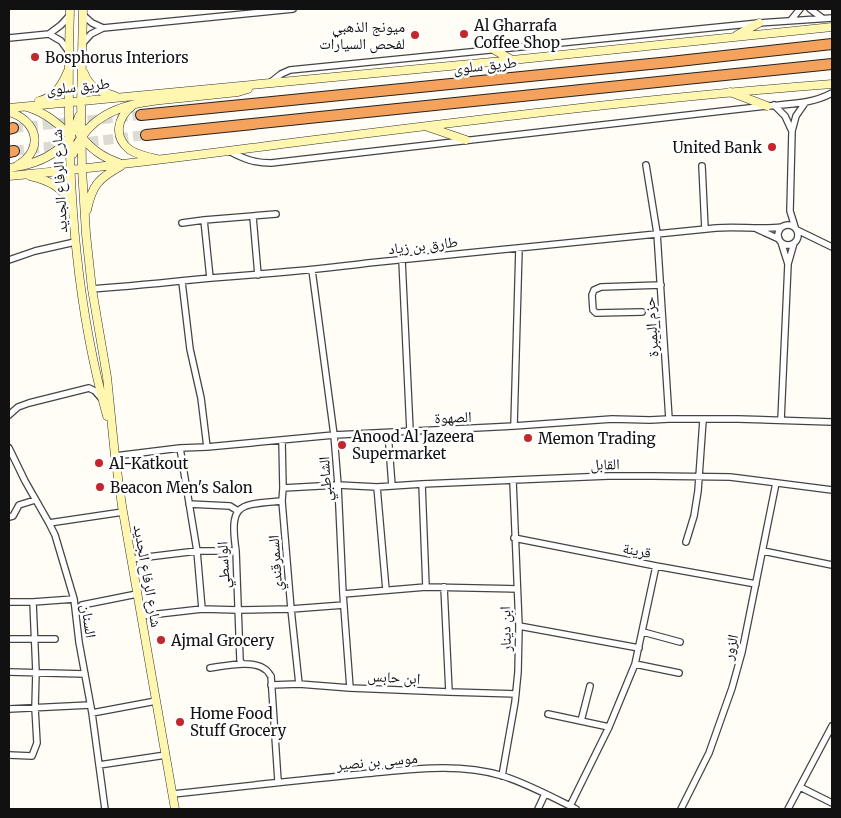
<svg xmlns="http://www.w3.org/2000/svg" width="841" height="818" viewBox="0 0 841 818" font-family="Merriweather,'Noto Naskh Arabic',serif">
<style>
.lines{fill:none;stroke-linecap:round;stroke-linejoin:round}
.highway-tunnel{stroke:#dbdad3;stroke-width:10;stroke-dasharray:10 5;stroke-linecap:butt}
.street-casing{stroke:#444;stroke-width:8}
.secondary-casing{stroke:#333;stroke-width:9}
.highway-casing{stroke:#222;stroke-width:12}
.street{stroke:#fff;stroke-width:5.5}
.secondary{stroke:#fff6b0;stroke-width:8}
.highway{stroke:#f5a25d;stroke-width:10}
.poi-dot{fill:#c4262e;stroke:#fff;stroke-width:2}
.labels{text-anchor:middle;dominant-baseline:central;stroke-width:5;stroke-linejoin:round;paint-order:stroke}
.poi-label{font-size:15px;fill:#111;stroke:#fff;text-anchor:start}
.street-label{font-size:15px;fill:#111;stroke:#fff}
</style>
<rect width="100%" height="100%" fill="#fffdf5"/>
<g class="lines">
<!-- highway-tunnel -->
<path class="highway-tunnel" d="M 13,128 L 141,115
M 14,151 L 146,135"/>
<defs>
<path id="street" d="M 810,9 L 821,17
M 83,15 L 92,23 L 103,28
M 791,20 L 800,9
M 49,34 L 61,41 L 69,52
M 9,38 L 49,34 L 61,25 L 70,15
M 82,44 L 91,34 L 103,28 L 293,9
M 271,82 L 281,74 L 290,70 L 759,23 L 832,18
M 774,105 L 785,116 L 791,129
M 229,151 C 244,159 254,163 271,163 L 767,106 C 789,104 812,104 832,93
M 646,165 L 657,233 L 669,419
M 702,166 L 705,229
M 253,217 L 258,275
M 182,223 L 204,220
M778 235a10 10 0 1 1 20 0a10 10 0 1 1-20 0Z
M 795,227 L 790,211 L 792,131 L 796,116 L 805,103
M 757,229 L 779,239
M 797,230 L 832,247
M 781,242 L 788,264
M 9,260 L 35,251 L 75,242
M 402,260 L 410,431
M 312,270 L 334,435 L 338,485 L 343,594 L 350,688
M 210,278 L 204,220 L 276,214
M 182,282 L 190,349 L 201,398 L 207,447
M 92,289 C 132,286 172,282 211,278 C 264,274 316,270 368,263 L 716,228 C 738,226 760,230 782,227
M 642,312 L 596,313 L 593,310 L 592,295 L 594,290 L 601,287 L 661,285
M 9,415 L 18,407 L 29,403 L 89,388 L 95,391 L 102,399
M 781,420 L 788,264 L 794,243
M 514,426 L 519,248
M 388,433 L 392,486
M 282,440 L 283,488 L 282,501 L 291,609 L 299,684
M 9,448 L 25,481 L 49,523 L 55,535 L 74,599 L 79,642 L 92,713 L 105,809
M 180,448 L 197,551 L 202,609
M 115,456 L 180,448 L 207,447 L 334,435 L 514,426 L 612,419 L 650,420 L 669,419 L 738,419 L 832,422
M 422,484 L 426,587
M 377,487 L 386,590
M 283,488 L 338,485 L 377,487 L 422,484 L 608,476 L 652,476 L 730,477 L 832,490
M 189,504 L 230,506 L 238,511
M 9,517 L 13,516 L 19,505 L 35,500
M 49,523 L 123,512
M 514,538 L 656,566 L 756,584
M 686,542 L 694,516 L 698,491 L 703,420
M 763,551 L 832,565
M 131,559 L 197,551 L 236,551
M 444,587 L 449,692
M 343,594 L 426,587 L 517,589
M 9,602 L 33,602 L 74,599
M 82,605 L 137,594
M 141,616 L 202,609 L 238,610 L 291,609 L 344,605
M 519,626 L 639,648
M 643,632 L 680,642
M 9,639 L 55,639
M 242,664 L 240,660 L 236,551 C 229,502 239,505 282,501
M 635,664 L 679,673
M 210,668 C 225,666 254,659 266,670 C 268,671 269,674 271,676 L 278,781
M 9,672 L 85,674
M 271,685 L 299,684 L 350,688 L 449,692 L 516,694
M 9,709 L 90,705
M 92,713 L 156,701
M 548,714 L 609,727
M 581,721 L 590,686
M 9,755 L 32,756 L 37,743 L 35,708 L 36,672 L 33,602
M 99,765 L 166,755
M 502,776 L 515,702 L 518,672 L 519,626 L 513,481
M 800,787 L 832,803
M 173,794 C 236,787 299,780 362,774 C 408,770 457,762 503,776 C 528,784 552,797 576,809
M 570,806 L 609,727 L 635,664 L 656,566
M 538,809 L 545,794
M 681,809 L 709,753 L 732,688 L 742,652 L 776,483
M 788,809 L 832,726"/>
<path id="secondary" d="M 70,9 C 66,145 70,284 107,416
M 737,35 L 759,23
M 493,49 L 512,60
M 84,73 C 90,89 100,91 115,96
M 730,92 L 767,106
M 81,100 L 82,169 L 86,234 L 92,289 L 107,377 L 115,456 L 122,506 L 175,809
M 39,101 C 55,97 62,85 68,71
M 81,104 L 83,9
M 132,106 C 117,118 113,137 130,150 C 138,155 148,157 157,159
M 27,107 C 46,113 58,123 71,137
M 9,108 L 512,60 L 832,27
M 9,112 C 37,120 45,149 18,165
M 428,127 L 466,140
M 80,135 C 91,149 102,157 119,163
M 73,154 C 76,144 81,137 88,129 C 112,103 149,101 181,98 C 200,96 219,94 238,92 L 248,89
M 9,168 C 41,164 70,150 79,116
M 9,176 C 100,168 191,156 282,144 C 465,121 648,98 832,84
M 30,176 C 48,180 64,187 71,206
M 87,210 C 92,185 99,178 121,166"/>
<path id="highway" d="M 141,115 L 670,62 L 832,44
M 9,129 L 13,128
M 146,135 L 832,64
M 9,152 L 14,151"/>
</defs>
<!-- street casing -->
<use href="#street" class="street-casing"/>
<!-- secondary casing -->
<use href="#secondary" class="secondary-casing"/>
<!-- highway casing -->
<use href="#highway" class="highway-casing"/>
<!-- street -->
<use href="#street" class="street"/>
<!-- secondary -->
<use href="#secondary" class="secondary"/>
<!-- highway -->
<use href="#highway" class="highway"/>
</g>
<!-- markers -->
<g class="poi-dot">
<circle cx="464" cy="34" r="5"/>
<circle cx="415" cy="35" r="5"/>
<circle cx="35" cy="57" r="5"/>
<circle cx="772" cy="147" r="5"/>
<circle cx="528" cy="438" r="5"/>
<circle cx="342" cy="445" r="5"/>
<circle cx="99" cy="463" r="5"/>
<circle cx="100" cy="487" r="5"/>
<circle cx="161" cy="640" r="5"/>
<circle cx="180" cy="722" r="5"/>
</g>
<g class="labels">
<!-- poi labels -->
<g class="poi-label">
<text x="474" y="25">Al Gharrafa<tspan x="474" dy="17">Coffee Shop</tspan></text>
<text x="405" y="26" text-anchor="end">ميونج الذهبي<tspan x="405" dy="17">لفحص السيارات</tspan></text>
<text x="45" y="57">Bosphorus Interiors</text>
<text x="762" y="147" text-anchor="end">United Bank</text>
<text x="352" y="436">Anood Al Jazeera<tspan x="352" dy="17">Supermarket</tspan></text>
<text x="538" y="438">Memon Trading</text>
<text x="109" y="463">Al-Katkout</text>
<text x="110" y="487">Beacon Men's Salon</text>
<text x="171" y="640">Ajmal Grocery</text>
<text x="190" y="713">Home Food<tspan x="190" dy="17">Stuff Grocery</tspan></text>
</g>
<!-- street labels -->
<g class="street-label">
<text transform="translate(485 65) rotate(-6)">طريق سلوى</text>
<text transform="translate(78 86) rotate(-6)">طريق سلوى</text>
<text transform="translate(59 181) rotate(-93)">شارع الرفاع الجديد</text>
<text transform="translate(423 245) rotate(-6)">طارق بن زياد</text>
<text transform="translate(651 327) rotate(-94)">حزم البمبرة</text>
<text transform="translate(453 417) rotate(-2)">الصهوة</text>
<text transform="translate(605 464) rotate(-1)">القابل</text>
<text transform="translate(325 479) rotate(-94)">الشاطبي</text>
<text transform="translate(637 550) rotate(11)">قرينة</text>
<text transform="translate(275 563) rotate(-94)">السمرقندي</text>
<text transform="translate(223 565) rotate(-93)">الواسطي</text>
<text transform="translate(148 576) rotate(80)">شارع الرفاع الجديد</text>
<text transform="translate(89 621) rotate(82)">السنان</text>
<text transform="translate(505 629) rotate(-91)">ابن دينار</text>
<text transform="translate(730 647) rotate(-77)">الزور</text>
<text transform="translate(394 677) rotate(3)">ابن حابس</text>
<text transform="translate(377 761) rotate(-5)">موسى بن نصير</text>
</g>
</g>
<!-- border -->
<rect width="841" height="818" fill="none" stroke="#111111" stroke-width="20"/>
</svg>
